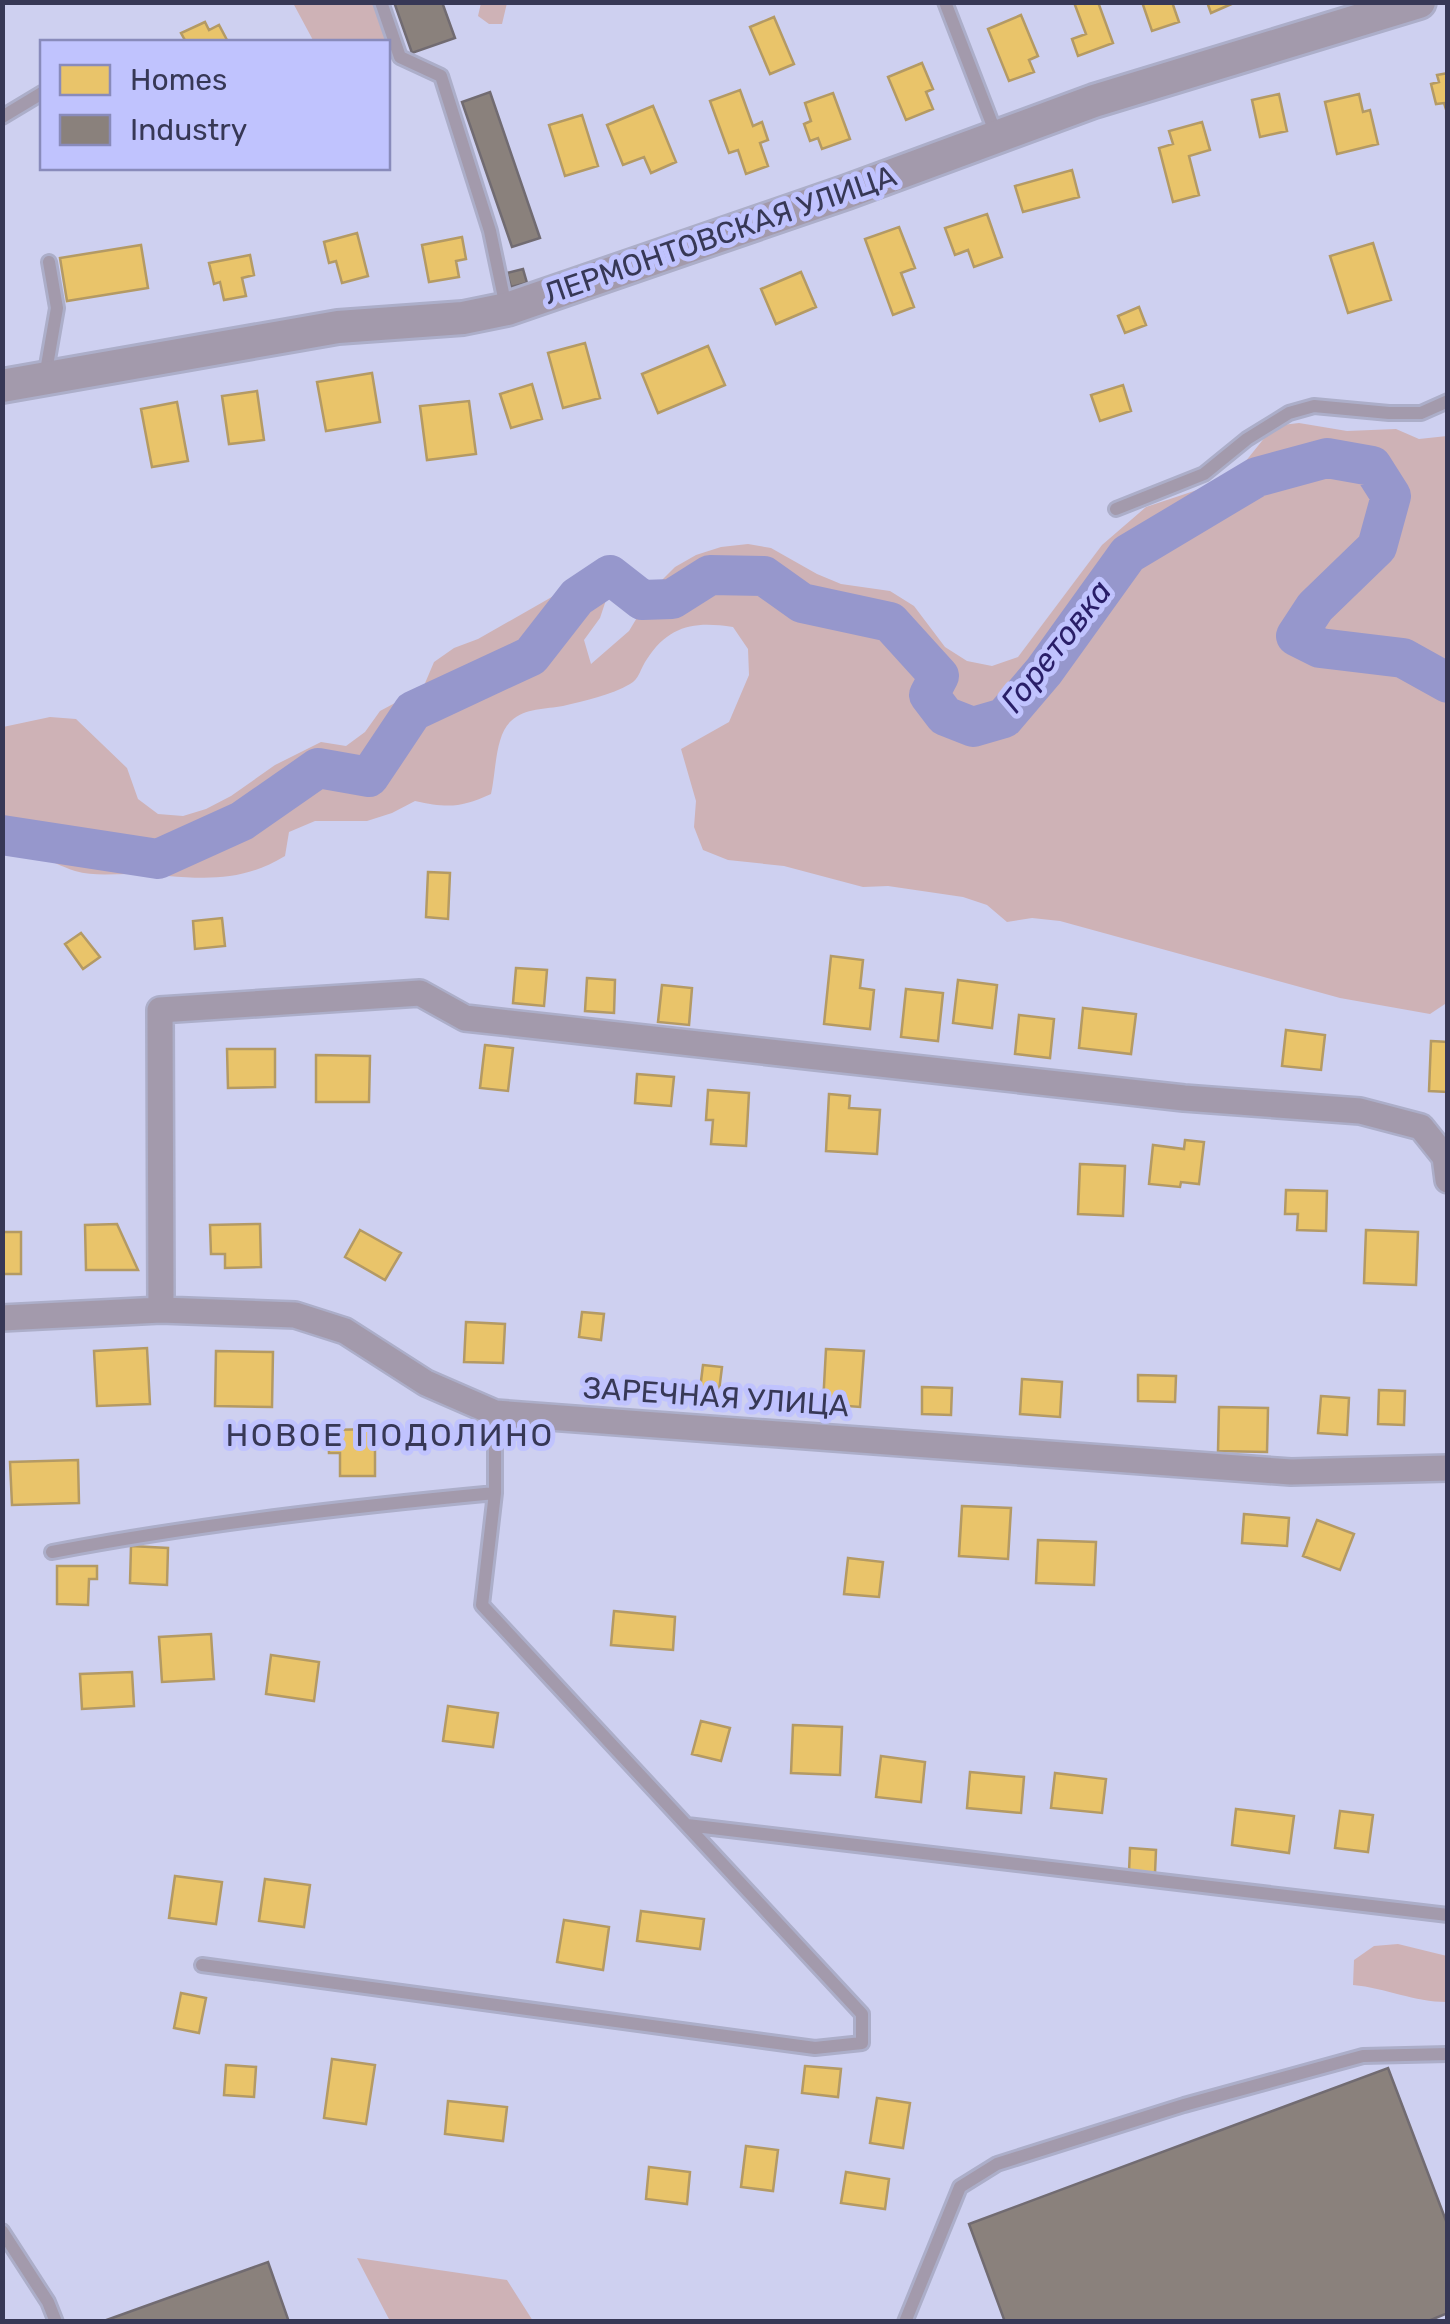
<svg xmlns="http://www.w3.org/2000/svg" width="1450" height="2324" viewBox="0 0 1450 2324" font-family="Rubik,sans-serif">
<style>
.green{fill:#ceb2b6}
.homes{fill:#e9c46a;stroke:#b49a64;stroke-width:2.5}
.industry{fill:#8a817c;stroke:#716b71;stroke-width:2.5}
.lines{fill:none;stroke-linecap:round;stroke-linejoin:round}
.river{stroke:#9697cc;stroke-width:40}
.service-casing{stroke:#acaec9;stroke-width:18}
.minor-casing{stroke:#acaec9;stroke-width:30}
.tertiary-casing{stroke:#acaec9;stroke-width:38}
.service{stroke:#a39aac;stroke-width:12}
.minor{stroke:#a39aac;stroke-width:25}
.tertiary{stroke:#a39aac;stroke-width:32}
.labels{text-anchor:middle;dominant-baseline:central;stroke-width:10;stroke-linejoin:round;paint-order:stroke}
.street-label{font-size:30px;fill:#373856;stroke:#c0c3fe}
.water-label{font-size:32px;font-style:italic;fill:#291e68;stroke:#c0c3fe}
.neighbourhood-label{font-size:32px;letter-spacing:2.5px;fill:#373856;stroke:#c0c3fe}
</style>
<rect width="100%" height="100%" fill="#ced0f0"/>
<!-- green -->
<path class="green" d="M 293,3 L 373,3 L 387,42 L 314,42 Z
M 481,3 L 507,3 L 502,24 L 489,24 L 478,16 Z
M 1299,423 L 1347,431 L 1396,429 L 1419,439 L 1447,436 L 1448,1002 L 1430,1014 L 1340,998 L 1060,921 L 1032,918 L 1007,922 L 987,905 L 963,897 L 888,886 L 863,887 L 784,866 L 728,860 L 703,850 L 694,827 L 696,801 L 681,749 L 729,722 L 749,675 L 748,649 L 733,627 C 695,621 669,625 647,659 C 641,667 639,680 630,684 C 611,695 584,701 563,706 C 546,709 525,708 511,721 C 495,735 496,773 491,794 C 461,808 447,808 415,801 L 392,813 L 367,821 L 315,821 L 289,832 L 285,856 C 231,889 187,875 129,874 C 111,874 92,876 75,871 C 47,861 33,851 3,847 L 3,727 L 50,717 L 76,719 L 127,768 L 138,799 L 158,814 L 183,816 L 206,809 L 231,796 L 275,765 L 321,742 L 346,746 L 365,732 L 380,711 L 423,688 L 434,662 L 454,648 L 478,639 L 564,590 L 587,581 L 608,594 L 600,618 L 584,640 L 591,664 L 629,631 L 656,586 L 675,567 L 696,555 L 721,547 L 748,544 L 771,548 L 817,574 L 841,584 L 890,591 L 914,606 L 945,647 L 967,661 L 992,666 L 1018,657 L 1102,545 L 1146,507 L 1221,482 L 1241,467 L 1274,426 Z
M 1398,1944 L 1447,1956 L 1447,2002 C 1414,2002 1386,1988 1353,1985 L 1354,1960 L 1374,1946 Z
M 357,2258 L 507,2280 L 533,2321 L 390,2321 Z"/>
<!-- homes -->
<path class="homes" d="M 1081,2 L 1098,2 L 1113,43 L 1078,56 L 1072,39 L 1086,34 L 1075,5 Z
M 1142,2 L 1172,2 L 1179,22 L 1152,31 Z
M 1207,2 L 1236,2 L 1211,13 Z
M 1021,15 L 1038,56 L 1029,60 L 1034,72 L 1009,81 L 988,29 Z
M 774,17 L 794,64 L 770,74 L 750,27 Z
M 205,22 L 209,30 L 219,25 L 227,40 L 186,42 L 181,33 Z
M 922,63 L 933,89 L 926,92 L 933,109 L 906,120 L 888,77 Z
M 1448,73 L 1448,116 L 1444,103 L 1436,104 L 1431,84 L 1439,82 L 1437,75 Z
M 740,90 L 753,126 L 762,122 L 768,140 L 760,143 L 768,166 L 746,174 L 738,150 L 729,153 L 710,101 Z
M 833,93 L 850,139 L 822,149 L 818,138 L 810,141 L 804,124 L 811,121 L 805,103 Z
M 1279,94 L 1287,131 L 1260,137 L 1252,100 Z
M 1359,94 L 1363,112 L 1370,110 L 1378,144 L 1337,154 L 1325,102 Z
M 653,106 L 676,162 L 651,173 L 644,157 L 623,165 L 607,125 Z
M 582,115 L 598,166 L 565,176 L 549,125 Z
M 1202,122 L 1210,150 L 1189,156 L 1199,195 L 1173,202 L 1159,148 L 1173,144 L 1169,131 Z
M 1072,170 L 1079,197 L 1023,212 L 1015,186 Z
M 987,214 L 1002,257 L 974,267 L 968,250 L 955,255 L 945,228 Z
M 899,227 L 915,268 L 901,273 L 914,307 L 893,315 L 865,239 Z
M 357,233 L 368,276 L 342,283 L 336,261 L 329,263 L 324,242 Z
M 462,237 L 466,259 L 456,261 L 459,277 L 429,282 L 422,245 Z
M 1373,243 L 1391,300 L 1348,313 L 1330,256 Z
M 141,245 L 148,288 L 67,301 L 60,258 Z
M 250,255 L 254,275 L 242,278 L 246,296 L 224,300 L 220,282 L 214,284 L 209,263 Z
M 801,272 L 816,307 L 776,324 L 761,289 Z
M 1139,307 L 1146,325 L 1125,333 L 1118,316 Z
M 585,343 L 600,398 L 563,408 L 548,353 Z
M 708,346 L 725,385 L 658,413 L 642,374 Z
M 372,373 L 380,422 L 326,431 L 317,382 Z
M 532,384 L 542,419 L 511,428 L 500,394 Z
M 1123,385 L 1131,411 L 1100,421 L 1091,395 Z
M 257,391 L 264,440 L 229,444 L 222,396 Z
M 469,401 L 476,454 L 427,460 L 420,406 Z
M 177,402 L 188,461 L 152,467 L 141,409 Z
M 428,872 L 450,873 L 448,919 L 426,917 Z
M 222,918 L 225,946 L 195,949 L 193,921 Z
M 81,933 L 100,957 L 83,969 L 65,944 Z
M 831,956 L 863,960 L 860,988 L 874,990 L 870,1029 L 824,1024 Z
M 516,968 L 547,970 L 544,1006 L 513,1003 Z
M 587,978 L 615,980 L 614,1013 L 585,1011 Z
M 958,980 L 997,985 L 992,1028 L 953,1023 Z
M 662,985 L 692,988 L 689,1025 L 658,1022 Z
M 906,989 L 943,993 L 938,1041 L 901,1037 Z
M 1083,1008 L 1136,1014 L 1131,1054 L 1079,1048 Z
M 1019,1015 L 1054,1019 L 1050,1058 L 1015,1054 Z
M 1286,1030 L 1325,1035 L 1321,1070 L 1282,1066 Z
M 1431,1041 L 1448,1042 L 1448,1092 L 1429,1091 Z
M 485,1045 L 513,1048 L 508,1091 L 480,1088 Z
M 227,1049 L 275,1049 L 275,1087 L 228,1088 Z
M 316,1055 L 370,1056 L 369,1102 L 316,1102 Z
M 637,1074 L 674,1077 L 671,1106 L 635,1103 Z
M 708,1090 L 749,1093 L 746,1146 L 711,1144 L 713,1120 L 706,1120 Z
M 829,1094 L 850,1096 L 849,1108 L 880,1110 L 877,1154 L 826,1151 Z
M 1185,1140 L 1204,1142 L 1199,1184 L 1181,1182 L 1180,1187 L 1149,1184 L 1153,1145 L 1184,1149 Z
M 1080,1164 L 1125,1166 L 1123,1216 L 1078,1214 Z
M 1286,1190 L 1327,1191 L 1326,1231 L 1297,1230 L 1298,1214 L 1285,1214 Z
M 117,1224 L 138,1270 L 86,1270 L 85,1225 Z
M 260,1224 L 261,1267 L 225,1268 L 225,1254 L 211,1254 L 210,1225 Z
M 360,1230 L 401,1253 L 385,1280 L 345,1257 Z
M 1366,1230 L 1418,1232 L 1416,1285 L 1364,1283 Z
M 2,1232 L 21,1232 L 21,1274 L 2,1274 Z
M 582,1312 L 604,1314 L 601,1340 L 579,1337 Z
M 466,1322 L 505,1324 L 503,1363 L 464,1362 Z
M 147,1348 L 150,1404 L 97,1406 L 94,1351 Z
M 826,1349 L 864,1351 L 860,1407 L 823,1404 Z
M 216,1351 L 273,1352 L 272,1407 L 215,1406 Z
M 703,1365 L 722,1367 L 718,1399 L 699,1397 Z
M 1138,1375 L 1176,1376 L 1175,1402 L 1138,1401 Z
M 1022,1379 L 1062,1382 L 1060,1417 L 1020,1414 Z
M 922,1387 L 952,1388 L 951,1415 L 922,1414 Z
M 1379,1390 L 1405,1391 L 1404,1425 L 1378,1424 Z
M 1321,1396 L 1349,1398 L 1347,1435 L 1318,1433 Z
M 1219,1407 L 1268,1408 L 1267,1452 L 1218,1451 Z
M 375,1429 L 375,1476 L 340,1476 L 340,1453 L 329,1453 L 328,1430 Z
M 78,1460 L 79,1503 L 12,1505 L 10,1462 Z
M 962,1506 L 1011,1508 L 1008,1559 L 959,1556 Z
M 1244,1514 L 1289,1518 L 1287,1546 L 1242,1543 Z
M 1317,1520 L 1354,1534 L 1340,1570 L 1303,1556 Z
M 1038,1540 L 1096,1542 L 1094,1585 L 1036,1583 Z
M 131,1546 L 168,1548 L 167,1585 L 130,1583 Z
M 848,1558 L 883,1562 L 879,1597 L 844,1594 Z
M 57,1566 L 97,1566 L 97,1579 L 89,1579 L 88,1605 L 57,1604 Z
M 614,1611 L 675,1617 L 673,1650 L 611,1645 Z
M 211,1634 L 214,1679 L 162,1682 L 159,1637 Z
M 271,1655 L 319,1662 L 314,1701 L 266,1694 Z
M 132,1672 L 134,1706 L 82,1709 L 80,1674 Z
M 448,1706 L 498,1713 L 493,1747 L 443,1741 Z
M 701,1721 L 730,1728 L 721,1761 L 692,1754 Z
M 793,1725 L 842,1727 L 840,1775 L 791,1773 Z
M 881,1756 L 925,1762 L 921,1802 L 876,1797 Z
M 970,1772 L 1024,1777 L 1021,1813 L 967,1808 Z
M 1055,1773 L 1106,1779 L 1102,1813 L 1051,1808 Z
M 1236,1809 L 1294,1816 L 1289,1853 L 1232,1845 Z
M 1340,1811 L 1373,1815 L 1368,1852 L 1335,1848 Z
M 1130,1848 L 1156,1850 L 1155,1873 L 1129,1872 Z
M 175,1876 L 222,1882 L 216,1924 L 169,1918 Z
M 265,1879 L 310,1885 L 304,1927 L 259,1921 Z
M 641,1911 L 704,1919 L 700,1949 L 637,1941 Z
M 564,1920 L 609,1927 L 603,1970 L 557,1962 Z
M 181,1993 L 206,1998 L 199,2033 L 174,2028 Z
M 332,2059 L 375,2065 L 366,2124 L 324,2118 Z
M 226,2065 L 256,2067 L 254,2097 L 224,2095 Z
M 805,2066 L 841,2069 L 838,2097 L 802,2093 Z
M 877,2098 L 910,2103 L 903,2148 L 870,2143 Z
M 448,2101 L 507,2107 L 503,2141 L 445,2134 Z
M 746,2146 L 778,2150 L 773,2191 L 741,2187 Z
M 649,2167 L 690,2172 L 687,2204 L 646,2199 Z
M 846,2172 L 889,2179 L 885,2209 L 841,2203 Z"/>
<!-- industry -->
<path class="industry" d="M 394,2 L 442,2 L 455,38 L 412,53 Z
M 490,92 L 540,238 L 512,247 L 462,102 Z
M 523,269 L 527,283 L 511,287 L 507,273 Z
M 1388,2068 L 1448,2226 L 1448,2313 L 1426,2322 L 1005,2322 L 969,2224 Z
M 268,2262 L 289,2322 L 101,2322 Z"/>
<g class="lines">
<!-- river -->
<path class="river" d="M 2,835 L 158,859 L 242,821 L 318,768 L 369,777 L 413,711 L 531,656 L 577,597 L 610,575 L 642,600 L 672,599 L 710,575 L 764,576 L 802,603 L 890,622 L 939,676 L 929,695 L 945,716 L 973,727 L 1004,718 L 1044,671 L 1128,554 L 1257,477 L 1327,458 L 1372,466 L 1391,496 L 1377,547 L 1315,607 L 1296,636 L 1320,648 L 1403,658 L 1448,683"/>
<defs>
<path id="service" d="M 381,2 L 400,57 L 441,76 L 490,231 L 506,307
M 945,2 L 996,134
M 2,117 L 42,93
M 45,377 L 57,308 L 49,262
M 1116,509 L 1204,474 L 1247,439 L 1289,413 L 1314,406 L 1389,413 L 1421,413 L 1448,401
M 52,1552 C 199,1524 347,1507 495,1493
M 687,1825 L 1448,1915
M 202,1965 L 815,2048 L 862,2043 L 862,2014 L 482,1605 L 495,1493 L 495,1413
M 2,2231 L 48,2302 L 56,2322
M 905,2322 L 960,2187 L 997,2164 L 1184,2105 L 1363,2056 L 1448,2054"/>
<path id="minor" d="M 161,1310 L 160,1010 L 420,993 L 465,1018 L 1184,1098 L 1360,1111 L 1421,1127 L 1445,1157 L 1448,1180
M 2,1318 L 161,1310 L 295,1315 L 345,1331 L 426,1383 L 495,1413 L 1291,1472 L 1448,1468"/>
<path id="tertiary" d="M 2,386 L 338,327 L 463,318 L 507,309 L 847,192 L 1094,101 L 1419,2"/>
</defs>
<!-- service casing -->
<use href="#service" class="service-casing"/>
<!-- minor casing -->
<use href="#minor" class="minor-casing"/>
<!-- tertiary casing -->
<use href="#tertiary" class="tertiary-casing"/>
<!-- service -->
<use href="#service" class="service"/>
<!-- minor -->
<use href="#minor" class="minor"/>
<!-- tertiary -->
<use href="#tertiary" class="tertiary"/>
</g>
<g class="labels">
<!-- street labels -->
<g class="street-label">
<text transform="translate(720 235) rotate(-19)">ЛЕРМОНТОВСКАЯ УЛИЦА</text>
<text transform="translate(716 1397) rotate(4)">ЗАРЕЧНАЯ УЛИЦА</text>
</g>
<!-- water labels -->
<g class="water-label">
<text transform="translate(1056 646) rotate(-52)">Горетовка</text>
</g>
<!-- neighbourhood labels -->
<g class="neighbourhood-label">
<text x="390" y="1435">НОВОЕ ПОДОЛИНО</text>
</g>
</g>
<!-- border -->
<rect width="1450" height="2324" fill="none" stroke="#373856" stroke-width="10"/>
<!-- legend -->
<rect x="40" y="40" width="350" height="130" fill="#c0c3fe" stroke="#898bbb" stroke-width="2.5"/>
<rect x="60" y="65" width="50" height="30" fill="#e9c46a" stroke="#898bbb" stroke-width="2.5"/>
<text x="130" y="90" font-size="30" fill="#373856">Homes</text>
<rect x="60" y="115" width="50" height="30" fill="#8a817c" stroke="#898bbb" stroke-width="2.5"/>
<text x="130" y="140" font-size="30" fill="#373856">Industry</text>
</svg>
